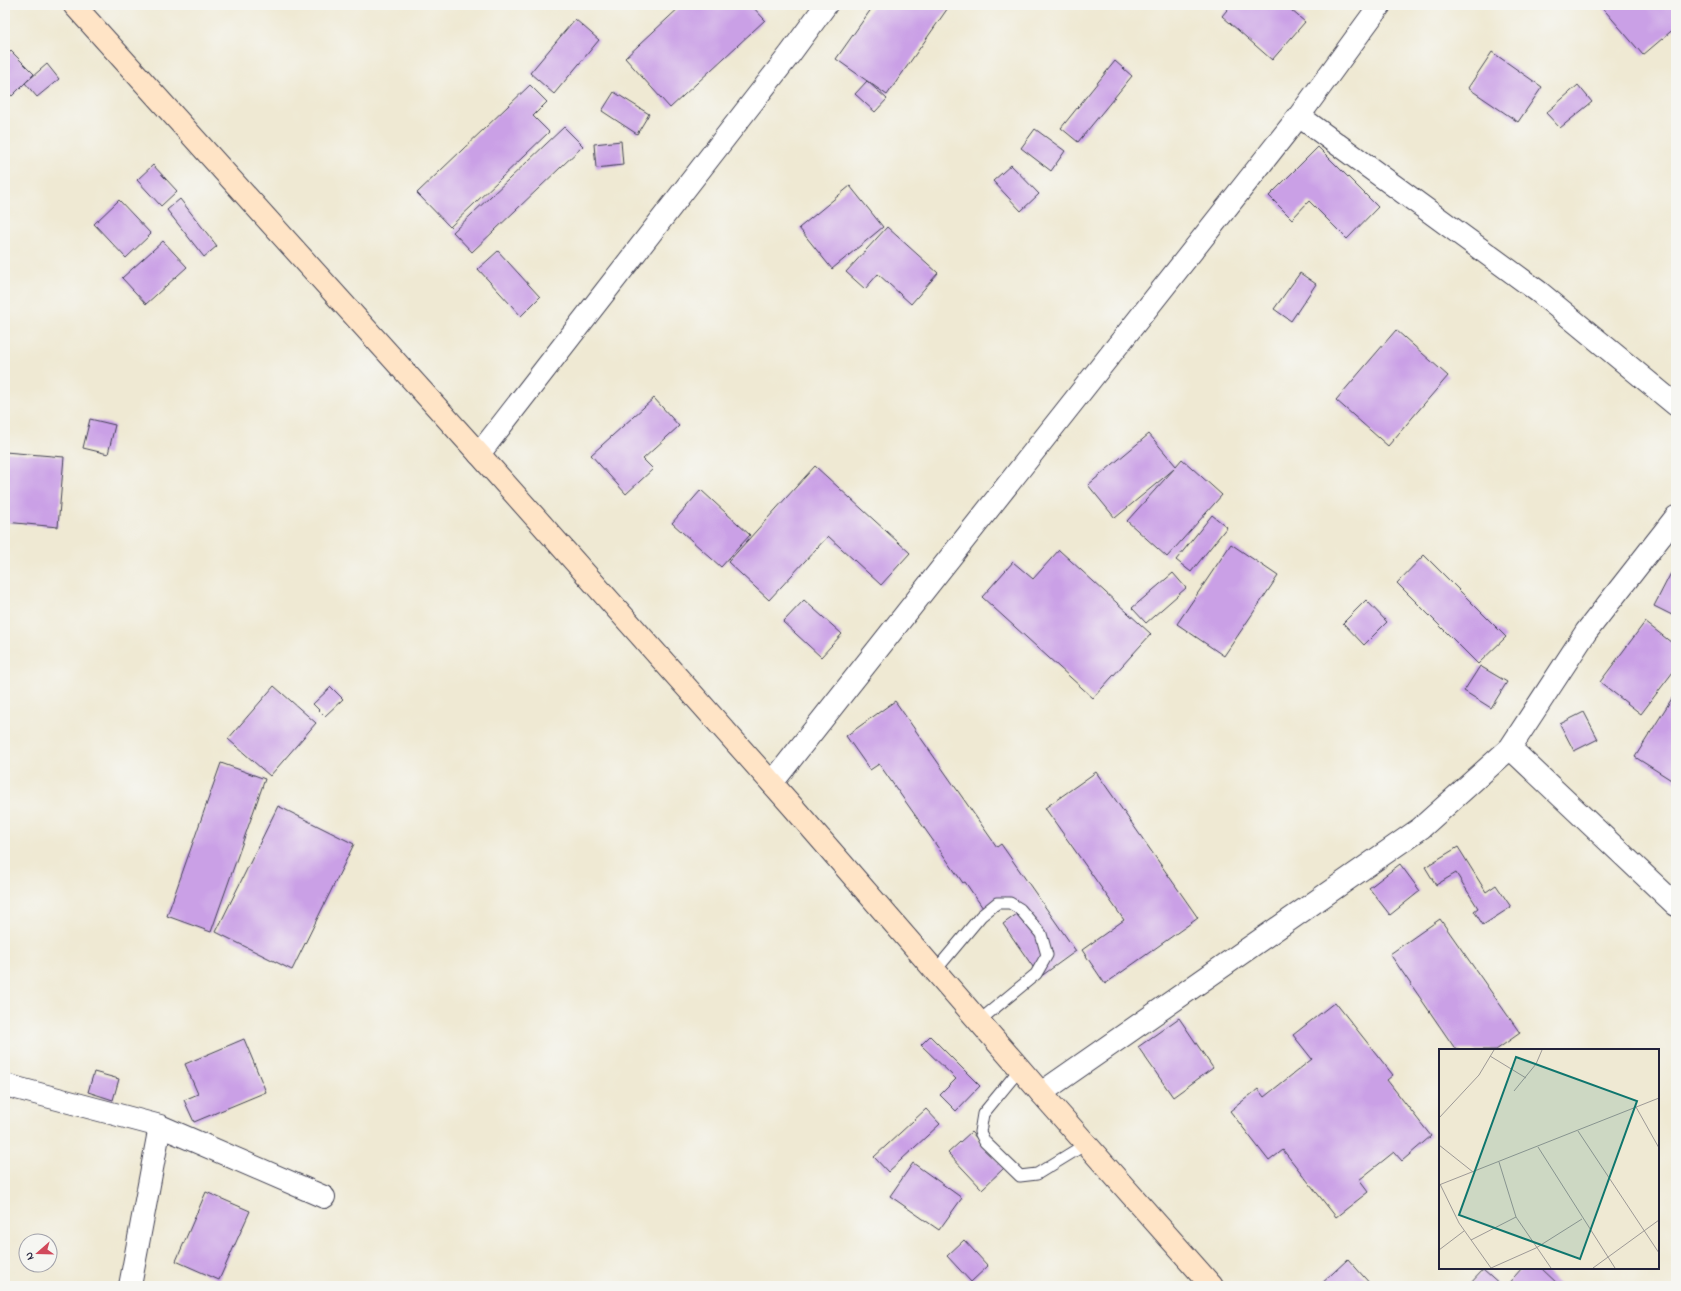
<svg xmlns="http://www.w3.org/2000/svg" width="1681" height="1291" viewBox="0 0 1681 1291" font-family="'Indie Flower',sans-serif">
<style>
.building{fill:#caa0e6}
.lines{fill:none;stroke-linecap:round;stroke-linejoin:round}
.service-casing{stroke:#414052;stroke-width:13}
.minor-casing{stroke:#414052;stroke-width:24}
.secondary-casing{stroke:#414052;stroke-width:24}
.service{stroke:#fff;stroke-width:11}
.minor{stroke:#fff;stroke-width:22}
.secondary{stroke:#ffe4c6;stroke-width:22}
.inset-road{fill:none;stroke:#9d9996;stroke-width:1}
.view{fill:#0f766e;fill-opacity:0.15;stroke:#0f766e;stroke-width:2}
.inset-edge{fill:none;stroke:#22223b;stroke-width:2}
</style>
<rect width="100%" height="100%" fill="#f6f6f2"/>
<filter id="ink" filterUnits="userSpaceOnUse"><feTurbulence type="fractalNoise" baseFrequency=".025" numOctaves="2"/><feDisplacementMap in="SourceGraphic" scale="8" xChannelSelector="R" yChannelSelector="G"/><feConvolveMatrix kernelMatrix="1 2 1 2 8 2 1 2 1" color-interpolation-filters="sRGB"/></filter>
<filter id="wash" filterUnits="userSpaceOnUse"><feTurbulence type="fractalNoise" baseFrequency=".012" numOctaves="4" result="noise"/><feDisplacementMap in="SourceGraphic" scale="16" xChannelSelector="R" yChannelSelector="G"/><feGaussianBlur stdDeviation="0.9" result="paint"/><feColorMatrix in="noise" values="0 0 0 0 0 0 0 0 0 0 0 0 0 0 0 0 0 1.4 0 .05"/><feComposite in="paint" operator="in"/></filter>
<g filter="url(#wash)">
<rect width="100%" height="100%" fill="#efe9d3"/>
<g id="blocks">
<!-- building -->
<path class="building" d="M 682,5 L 751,5 L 765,20 L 670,108 L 625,58 Z
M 874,5 L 950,5 L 887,95 L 836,59 Z
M 1231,5 L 1295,5 L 1291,10 L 1305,22 L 1272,60 L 1222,16 Z
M 1600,5 L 1676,5 L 1676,27 L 1643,55 Z
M 575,19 L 599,40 L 554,94 L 530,73 Z
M 11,51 L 34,74 L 12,96 L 5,90 L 5,57 Z
M 1492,52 L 1542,87 L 1518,122 L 1468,88 Z
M 1115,61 L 1132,76 L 1078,142 L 1061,128 Z
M 47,64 L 59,79 L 37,97 L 25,83 Z
M 867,81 L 887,99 L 875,112 L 855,94 Z
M 530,85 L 547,102 L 533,116 L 549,132 L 450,227 L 417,193 Z
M 1578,85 L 1592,102 L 1560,128 L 1546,113 Z
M 614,92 L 649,114 L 637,134 L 602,111 Z
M 564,127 L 583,146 L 472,252 L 453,232 Z
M 1035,129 L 1065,151 L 1051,171 L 1021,148 Z
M 621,141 L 623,165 L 596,168 L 594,144 Z
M 1318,147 L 1378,207 L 1347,239 L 1309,201 L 1292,219 L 1269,196 Z
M 153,165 L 177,191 L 161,206 L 137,180 Z
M 1011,165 L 1039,194 L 1021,211 L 993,181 Z
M 850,186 L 883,227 L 832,269 L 799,228 Z
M 180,199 L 217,246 L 204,257 L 167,210 Z
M 119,200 L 151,234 L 126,258 L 94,224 Z
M 887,227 L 938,273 L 911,304 L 878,274 L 865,289 L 846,272 Z
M 163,241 L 187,267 L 146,304 L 122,278 Z
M 498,251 L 540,297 L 521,316 L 478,269 Z
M 1300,273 L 1316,284 L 1291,321 L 1274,309 Z
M 1396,330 L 1448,376 L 1388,446 L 1336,400 Z
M 654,398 L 679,426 L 643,459 L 653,469 L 626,494 L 591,455 Z
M 90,419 L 115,425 L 108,454 L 83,448 Z
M 1149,434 L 1176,466 L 1182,459 L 1222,495 L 1167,557 L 1127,521 L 1174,469 L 1115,518 L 1088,485 Z
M 5,452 L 64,457 L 58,527 L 5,522 Z
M 815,466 L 910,553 L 881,585 L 828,536 L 769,600 L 728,562 Z
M 701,490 L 750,535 L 721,567 L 672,523 Z
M 1212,515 L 1227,527 L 1191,572 L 1176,560 Z
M 1231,544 L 1278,576 L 1224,656 L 1177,624 Z
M 1059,550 L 1151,634 L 1093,698 L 982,597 L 1013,562 L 1033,579 Z
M 1424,555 L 1506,637 L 1478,664 L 1397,583 Z
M 1173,573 L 1186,588 L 1146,623 L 1132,608 Z
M 1671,573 L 1676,575 L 1676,617 L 1654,606 Z
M 804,600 L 842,634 L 821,657 L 783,622 Z
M 1366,600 L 1387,622 L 1364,645 L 1343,623 Z
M 1645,622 L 1676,646 L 1676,668 L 1641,714 L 1600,682 Z
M 1480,666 L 1507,682 L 1491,708 L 1464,691 Z
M 274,686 L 316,723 L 270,776 L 228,739 Z
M 331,687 L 343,699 L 325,716 L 313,704 Z
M 1676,692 L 1676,783 L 1635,757 Z
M 895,701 L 997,847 L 1001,844 L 1076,951 L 1040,977 L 1003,924 L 1017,914 L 1006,897 L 985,911 L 965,882 L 963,883 L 879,764 L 870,770 L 846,736 Z
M 1584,712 L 1598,739 L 1574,751 L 1560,724 Z
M 221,763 L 265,779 L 211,932 L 167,916 Z
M 1096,772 L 1198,918 L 1105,984 L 1082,950 L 1124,920 L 1045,808 Z
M 278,806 L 354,844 L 292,970 L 216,932 Z
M 1458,847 L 1486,892 L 1496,885 L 1511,907 L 1483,925 L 1474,911 L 1478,908 L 1456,873 L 1436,885 L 1425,867 Z
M 1400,864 L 1420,891 L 1390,915 L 1369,888 Z
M 1440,919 L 1520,1033 L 1496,1050 L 1456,1050 L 1390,954 Z
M 1335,1002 L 1393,1075 L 1387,1080 L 1431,1136 L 1402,1161 L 1394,1152 L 1359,1180 L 1368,1192 L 1336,1217 L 1283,1150 L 1269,1161 L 1230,1111 L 1258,1089 L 1264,1097 L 1312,1059 L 1293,1035 Z
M 1179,1018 L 1213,1068 L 1173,1097 L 1138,1047 Z
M 930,1036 L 980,1086 L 956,1111 L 940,1095 L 956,1079 L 921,1045 Z
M 244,1039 L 266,1092 L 194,1122 L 184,1100 L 198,1094 L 185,1064 Z
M 94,1072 L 119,1079 L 113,1100 L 88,1092 Z
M 926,1109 L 940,1124 L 888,1172 L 874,1157 Z
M 971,1132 L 1004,1168 L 982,1189 L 948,1153 Z
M 913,1163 L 962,1198 L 939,1230 L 890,1196 Z
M 206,1192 L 250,1211 L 219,1280 L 176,1261 Z
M 964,1240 L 988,1266 L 971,1282 L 947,1256 Z
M 1348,1259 L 1372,1286 L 1319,1286 Z
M 1522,1268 L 1541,1268 L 1560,1286 L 1506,1286 Z
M 1483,1270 L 1501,1286 L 1468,1286 Z"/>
</g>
</g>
<g filter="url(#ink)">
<use href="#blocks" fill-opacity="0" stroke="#414052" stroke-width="1"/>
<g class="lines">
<defs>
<path id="service" d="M 935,971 L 981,916 L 997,903 L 1010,903 L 1020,909 L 1041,934 L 1047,955 L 1036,974 L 979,1021
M 1020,1069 L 983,1114 L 980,1132 L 985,1142 L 1020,1176 L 1037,1174 L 1086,1144"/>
<path id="minor" d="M 1299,116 L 1539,292 L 1676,405
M 479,454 L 790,54 L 826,5
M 1510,748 L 1676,905
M 772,783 L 1299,116 L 1380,5
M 5,1085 L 160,1126 L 324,1197
M 1041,1093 L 1421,828 L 1510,748 L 1586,632 L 1676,517
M 130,1286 L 160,1126"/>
<path id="secondary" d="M 74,5 L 479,454 L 793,807 L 1041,1093 L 1212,1286"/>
</defs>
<!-- service casing -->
<use href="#service" class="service-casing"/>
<!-- minor casing -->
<use href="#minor" class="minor-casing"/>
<!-- secondary casing -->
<use href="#secondary" class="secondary-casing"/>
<!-- service -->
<use href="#service" class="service"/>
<!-- minor -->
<use href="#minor" class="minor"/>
<!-- secondary -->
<use href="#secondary" class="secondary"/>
</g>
</g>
<!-- overview -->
<g transform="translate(1439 1049)">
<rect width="220" height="220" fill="#efe9d3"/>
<path class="inset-road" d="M 51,7 L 87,29M 75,42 L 97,15 L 103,1M 197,58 L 220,99M 0,69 L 40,26 L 55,1M 139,82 L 220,204M 0,96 L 34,123M 99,98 L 176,219M 60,113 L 77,168 L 112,219M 1,135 L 20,174 L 52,219M 0,136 L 220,49M 32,191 L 77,168M 0,201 L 25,182M 52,219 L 97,199 L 143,170M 154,219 L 220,171"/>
<path class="view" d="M 77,8 L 198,52 L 141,210 L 20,166 Z"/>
<rect width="220" height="220" class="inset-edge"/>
</g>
<!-- margin -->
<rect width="1681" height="1291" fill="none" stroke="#f6f6f2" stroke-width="20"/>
<!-- north arrow -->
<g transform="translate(38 1253) rotate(250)"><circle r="19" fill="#f6f6f2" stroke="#a1a1a9"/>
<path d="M0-3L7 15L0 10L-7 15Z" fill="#d1495b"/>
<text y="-6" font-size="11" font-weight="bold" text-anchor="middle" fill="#22223b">N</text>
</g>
</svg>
